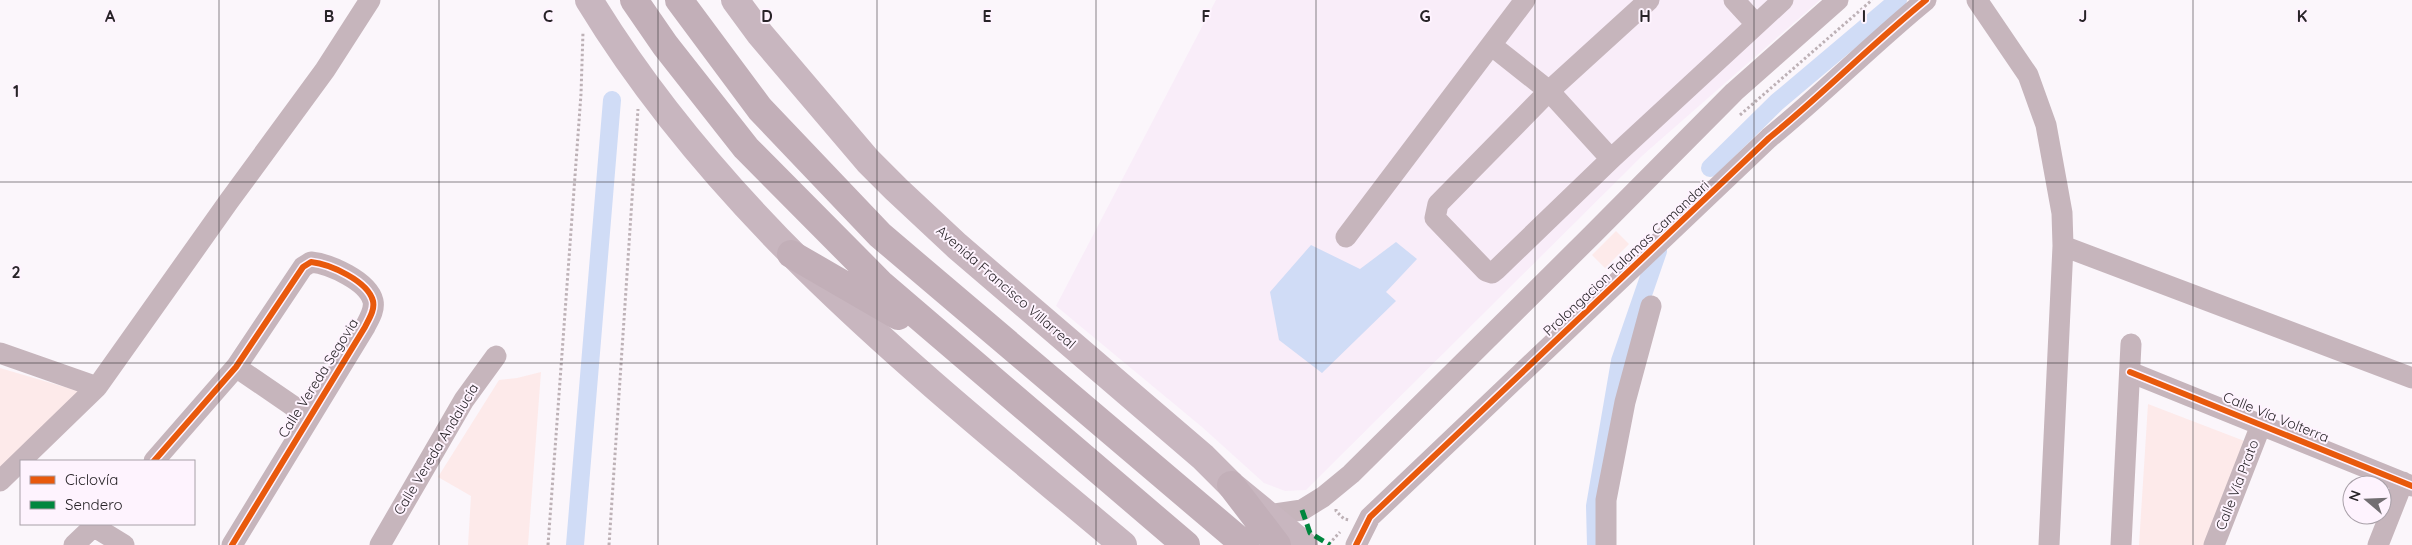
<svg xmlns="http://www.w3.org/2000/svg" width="2412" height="545" viewBox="0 0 2412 545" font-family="Quicksand,sans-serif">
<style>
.built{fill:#f9edf9}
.green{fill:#fdeaea}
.water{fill:#d0dcf6}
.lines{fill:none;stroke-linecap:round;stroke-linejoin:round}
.canal{stroke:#d0dcf6;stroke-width:18}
.path{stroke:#bdb1b6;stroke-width:3;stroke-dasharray:2.5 2.5;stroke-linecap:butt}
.minor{stroke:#c6b5bc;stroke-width:21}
.major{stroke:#c8b6bf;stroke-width:28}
.highway{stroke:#c2afb8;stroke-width:28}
.quiet{stroke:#00873e;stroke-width:5;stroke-dasharray:10 5;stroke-linecap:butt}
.cycleway-casing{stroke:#fef3fe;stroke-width:9}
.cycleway{stroke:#e8590c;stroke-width:6}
.grid{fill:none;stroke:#282428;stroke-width:1;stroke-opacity:0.55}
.labels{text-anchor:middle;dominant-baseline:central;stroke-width:4;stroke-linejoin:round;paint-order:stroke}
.street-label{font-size:14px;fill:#282428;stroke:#fef3fe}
.grid-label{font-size:16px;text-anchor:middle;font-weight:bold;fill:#282428;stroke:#fef3fe;stroke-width:4;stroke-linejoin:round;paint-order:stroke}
</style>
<rect width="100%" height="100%" fill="#fbf6fb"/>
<!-- built -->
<path class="built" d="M 1216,0 L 1820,0 L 1643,155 L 1306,490 L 1285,491 L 1264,483 L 1202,427 L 1056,306 Z"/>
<!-- green -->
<path class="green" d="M 1616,231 L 1629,244 L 1605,268 L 1592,255 Z
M 0,368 L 85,393 L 0,473 Z
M 541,372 L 528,545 L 468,545 L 471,496 L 438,477 L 499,380 L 517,378 Z
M 2148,404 L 2247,442 L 2205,545 L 2139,545 Z"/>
<!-- water -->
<path class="water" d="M 1396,242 L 1417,259 L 1386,292 L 1396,301 L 1322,373 L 1279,340 L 1270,292 L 1311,245 L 1360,269 Z"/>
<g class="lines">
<!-- canal -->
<path class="canal" d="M 1710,168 L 1777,102 L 1898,0
M 575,545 L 612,100
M 1596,545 L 1595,506 L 1620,361 L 1658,251"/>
<!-- path -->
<path class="path" d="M 1740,115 L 1872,0
M 1336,509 L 1336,511 L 1344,519 L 1349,520
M 1329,544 L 1340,532
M 548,545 L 581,94 L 583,32
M 609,545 L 638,109"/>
<!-- minor -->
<path class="minor" d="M 1649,0 L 1549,91 L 1438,204 L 1435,218 L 1486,271 L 1492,273 L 1497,269 L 1611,159 L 1783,0
M 1734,0 L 1756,24
M 1977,0 L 2028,75 L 2046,125 L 2062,213 L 2063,246 L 2049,545
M 1491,45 L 1549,91 L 1611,159
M 1346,237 L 1525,0
M 2063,246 L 2412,378
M 0,353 L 97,387 L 229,201 L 325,70 L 370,0
M 236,367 L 309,417
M 2130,372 L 2412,486
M 154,461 L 236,367 L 303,267 L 311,262 C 330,264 368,281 373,301 C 375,310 369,319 365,327 L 232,545
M 0,481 L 97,387
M 1268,515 L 1302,510 L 1323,497 L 1351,474 L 1593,234 L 1734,92 L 1838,0
M 93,526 L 124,545
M 74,545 L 96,524
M 380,545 L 464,400 L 496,356
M 1356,545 L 1370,517 L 1769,138 C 1823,94 1872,44 1926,0
M 1606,545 L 1606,500 L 1625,402 L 1651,306
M 2121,545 L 2131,344
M 2214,545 L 2261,425
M 2378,545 L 2403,482"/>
<!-- major -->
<path class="major" d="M 589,0 C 724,222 927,380 1123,545
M 735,0 L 760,34 L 868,161 L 896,189 L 957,246 L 1203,457 L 1231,485 L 1304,545"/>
<!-- highway -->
<path class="highway" d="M 634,0 L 665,45 L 746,148 L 882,285 L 1186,545
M 679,0 L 760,109 L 880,235 L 1245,545
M 791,254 L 898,316
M 1231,485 L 1277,545"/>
<!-- quiet -->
<path class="quiet" d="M 1302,510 L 1310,533 L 1330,545"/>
<defs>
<path id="cycleway" d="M 2130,372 L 2412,486
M 154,461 L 236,367 L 303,267 L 311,262 C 330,264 368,281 373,301 C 375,310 369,319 365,327 L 232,545
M 1356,545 L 1370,517 L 1769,138 C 1823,94 1872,44 1926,0"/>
</defs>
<!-- cycleway casing -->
<use href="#cycleway" class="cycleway-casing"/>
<!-- cycleway -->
<use href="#cycleway" class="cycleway"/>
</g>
<!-- grid -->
<path class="grid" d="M 219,0 L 219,545M 439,0 L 439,545M 658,0 L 658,545M 877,0 L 877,545M 1096,0 L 1096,545M 1316,0 L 1316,545M 1535,0 L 1535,545M 1754,0 L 1754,545M 1973,0 L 1973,545M 2193,0 L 2193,545M 0,182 L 2412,182M 0,363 L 2412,363"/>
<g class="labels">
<!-- street labels -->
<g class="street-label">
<text transform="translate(1626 258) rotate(-43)">Prolongacion Talamas Camandari</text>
<text transform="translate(1006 287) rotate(41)">Avenida Francisco Villarreal</text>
<text transform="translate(318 378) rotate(-58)">Calle Vereda Segovia</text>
<text transform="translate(2276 417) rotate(22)">Calle Vía Volterra</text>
<text transform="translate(436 449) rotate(-59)">Calle Vereda Andalucía</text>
<text transform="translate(2237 485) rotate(-69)">Calle Vía Prato</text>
</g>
</g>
<g class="grid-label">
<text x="110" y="22">A</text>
<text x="329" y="22">B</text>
<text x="548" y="22">C</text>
<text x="767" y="22">D</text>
<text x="987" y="22">E</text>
<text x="1206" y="22">F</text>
<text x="1425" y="22">G</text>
<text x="1645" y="22">H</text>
<text x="1864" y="22">I</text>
<text x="2083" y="22">J</text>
<text x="2302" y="22">K</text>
<text x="16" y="97">1</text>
<text x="16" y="278">2</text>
</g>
<!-- legend -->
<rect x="20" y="460" width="175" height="65" fill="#fef3fe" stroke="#a8a0a8"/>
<rect x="30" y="476" width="25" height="8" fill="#e8590c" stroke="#a8a0a8"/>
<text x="65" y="485" font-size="15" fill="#282428">Ciclovía</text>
<rect x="30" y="501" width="25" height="8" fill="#00873e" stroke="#a8a0a8"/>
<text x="65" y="510" font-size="15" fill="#282428">Sendero</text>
<!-- north arrow -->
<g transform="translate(2367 500) rotate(289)"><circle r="24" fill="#fef3fe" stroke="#a8a0a8"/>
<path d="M0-4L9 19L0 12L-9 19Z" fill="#726e72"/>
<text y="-8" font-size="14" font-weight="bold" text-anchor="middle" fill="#282428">N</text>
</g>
</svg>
